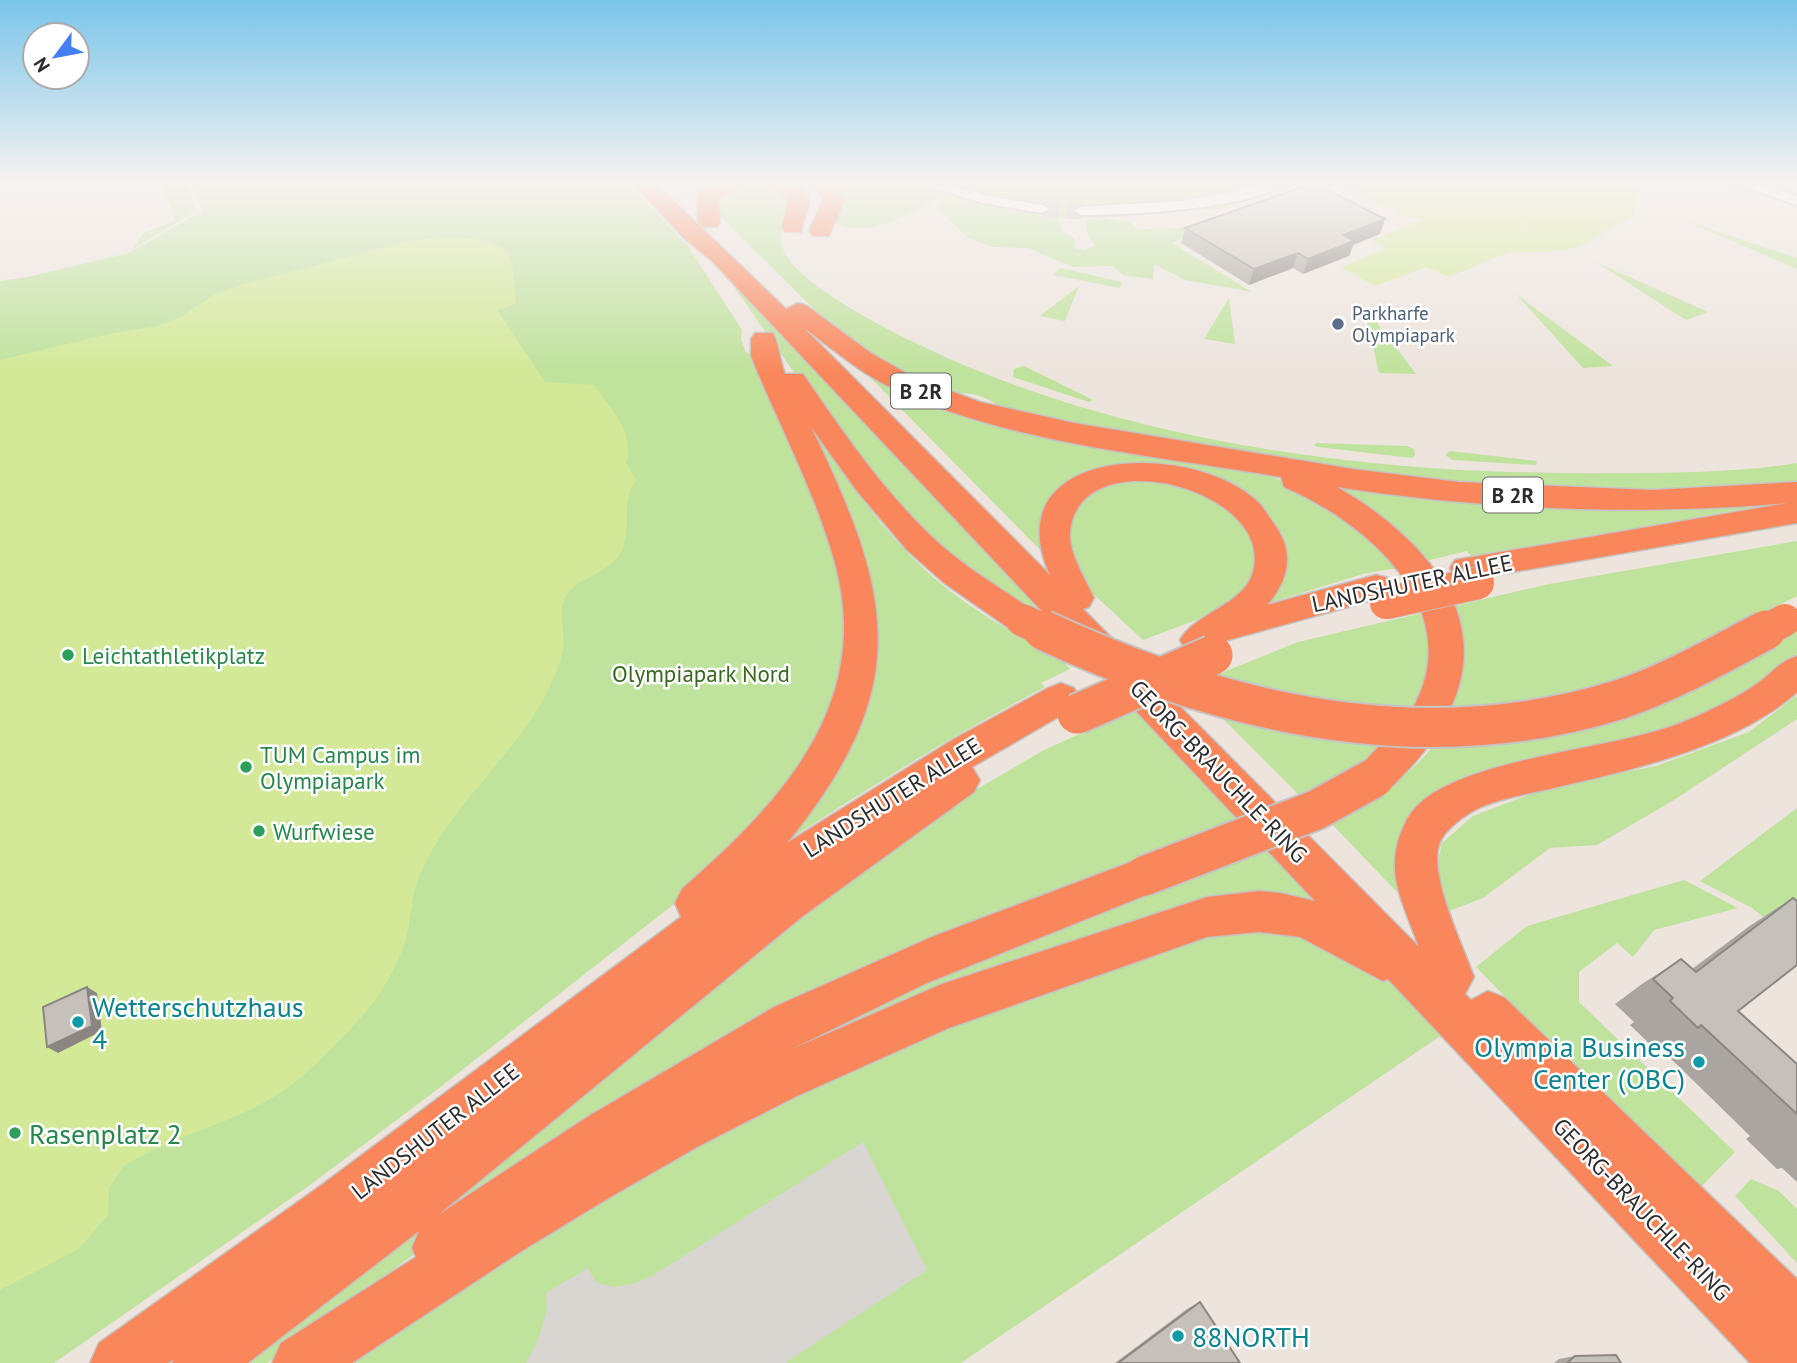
<svg xmlns="http://www.w3.org/2000/svg" width="1797" height="1363" viewBox="0 0 1797 1363" font-family="'PT Sans',sans-serif">
<style>
.green{fill:#bfe29c;fill-rule:evenodd}
.pitch{fill:#d3e998}
.plaza{fill:#d9d5d1}
.lines{fill:none;stroke-linecap:round;stroke-linejoin:round}
.minor-tunnel{stroke:#c6bfba;stroke-width:17;stroke-dasharray:17 8;stroke-linecap:butt}
.minor-casing{stroke:#afb3bc;stroke-width:4}
.highway-casing{stroke:#c4c4c4;stroke-width:3}
.minor{fill:#fff;fill-rule:evenodd}
.highway{fill:#fa875c;fill-rule:evenodd}
.highway-bridge-far1-casing{stroke:#c4c4c4;stroke-width:34;stroke-linecap:butt}
.highway-bridge-casing{stroke:#c4c4c4;stroke-width:43;stroke-linecap:butt}
.highway-bridge-far1{stroke:#fa875c;stroke-width:32}
.highway-bridge{stroke:#fa875c;stroke-width:39}
.wall{fill:#aaa5a0}
.shaded-wall{fill:#8b8682}
.building{fill:#c6c0ba;stroke:#8b8682;stroke-width:2}
.service-dot{fill:#5c6f8a;stroke:#fff;stroke-width:2.5}
.leisure-dot{fill:#2e9e5b;stroke:#fff;stroke-width:2.5}
.culture-dot{fill:#0f9aa8;stroke:#fff;stroke-width:2.5}
.labels{text-anchor:middle;dominant-baseline:central;stroke-width:5;stroke-linejoin:round;paint-order:stroke}
.far-service-label{font-size:19px;fill:#4e5e75;stroke:#fff;text-anchor:start}
.shield{fill:#fff;stroke:#6b6b6b;stroke-width:2}
.shield-label{font-size:21px;font-weight:bold;fill:#2c2c2c}
.street-label{font-size:23px;fill:#2c2c2c;stroke:#fff}
.leisure-label{font-size:23px;fill:#27864d;stroke:#fff;text-anchor:start}
.park-label{font-size:23px;fill:#38681c;stroke:#fff}
.near-culture-label{font-size:28px;fill:#0d838f;stroke:#fff;text-anchor:start}
.near-leisure-label{font-size:28px;fill:#27864d;stroke:#fff;text-anchor:start}
</style>
<rect width="100%" height="100%" fill="#ede4de"/>
<!-- green -->
<path class="green" d="M 162,183 L 187,183 L 196,211 L 133,249 L 143,233 L 175,221 Z
M 193,183 L 628,183 L 688,246 L 742,330 L 741,339 L 745,351 L 754,357 L 840,562 L 852,637 L 828,734 L 706,879 L 443,1085 L 310,1185 L 54,1363 L 0,1363 L 0,861 L 625,465 L 601,396 L 595,387 L 0,361 L 0,281 L 28,277 L 129,253 L 202,211 Z
M 766,183 L 786,188 L 792,209 C 788,218 780,229 781,240 C 782,270 845,305 869,319 C 1089,441 1365,476 1614,473 C 1674,473 1737,473 1797,463 L 1797,486 C 1711,490 1624,497 1538,491 C 1362,481 1179,441 1004,412 C 994,397 965,389 947,395 L 869,357 L 829,324 L 712,208 L 718,194 L 744,184 Z
M 831,183 L 1293,183 L 1224,208 L 1100,218 L 1129,221 L 1138,229 L 1183,228 L 1187,234 L 1172,243 L 1252,292 L 1185,280 L 1154,264 L 1153,279 L 1123,275 L 1113,266 L 1073,267 L 1028,248 L 992,247 L 969,238 L 936,208 L 946,200 L 937,197 C 918,214 855,242 833,221 L 838,190 ZM 1058,218 L 1100,218 L 1088,219 L 1086,230 L 1094,246 L 1084,250 L 1074,248 L 1075,239 L 1063,232 Z
M 1683,220 L 1797,258 L 1797,269 Z
M 1596,262 L 1708,312 L 1686,320 Z
M 1060,268 L 1118,281 L 1122,282 L 1120,288 L 1053,275 Z
M 722,270 L 1077,638 C 1047,621 1010,607 983,586 C 876,499 801,381 722,270 Z
M 1079,286 L 1065,321 L 1040,316 Z
M 1516,294 L 1613,366 L 1583,368 Z
M 1229,298 L 1235,344 L 1204,339 Z
M 1363,304 L 1416,374 L 1379,373 Z
M 857,364 L 895,385 L 1271,476 L 1323,499 L 1405,567 L 1366,573 L 1263,605 L 1276,579 L 1222,487 L 1089,478 L 1055,565 Z
M 1024,366 L 1093,400 L 1089,402 L 1013,377 L 1014,369 Z
M 778,378 C 823,443 865,513 923,568 C 963,606 1013,633 1061,659 L 1070,669 L 1041,683 L 1045,687 C 949,737 860,793 770,852 L 868,639 Z
M 1317,443 L 1407,446 L 1414,449 L 1415,455 L 1412,458 L 1318,447 L 1314,445 Z
M 1450,451 L 1537,461 L 1536,465 L 1453,460 L 1445,455 Z
M 1299,474 L 1797,500 L 1471,556 L 1467,551 L 1422,562 Z
M 1133,479 L 1192,486 L 1250,526 L 1259,569 L 1245,585 L 1244,594 L 1220,611 L 1143,640 L 1088,589 L 1067,542 L 1077,504 L 1101,487 Z
M 1797,541 L 1797,596 L 1703,644 L 1601,690 L 1445,716 L 1450,607 L 1549,584 Z
M 1431,611 L 1438,651 L 1414,714 L 1194,684 L 1298,642 Z
M 1797,627 L 1797,654 C 1722,734 1556,762 1452,791 L 1417,913 L 1329,821 C 1373,801 1408,779 1438,740 Z
M 1797,695 L 1797,719 L 1674,800 L 1597,845 L 1550,848 L 1483,898 L 1449,911 L 1435,876 L 1442,843 L 1473,816 L 1552,786 L 1656,766 L 1749,732 Z
M 1140,707 L 1247,820 L 494,1195 L 267,1363 L 242,1363 L 806,913 L 962,798 L 1044,750 Z
M 1219,715 L 1395,744 L 1362,770 L 1301,797 Z
M 1797,808 L 1797,945 L 1752,908 L 1700,881 Z
M 1272,842 L 1362,933 L 1231,901 L 476,1228 L 791,1037 Z
M 1684,880 L 1738,908 L 1654,930 L 1633,957 L 1617,943 L 1579,972 L 1579,1002 L 1735,1152 L 1696,1192 L 1476,967 L 1527,926 Z
M 1277,924 L 1379,969 L 1446,1032 L 961,1363 L 340,1363 L 625,1180 L 938,1026 L 1223,928 Z
M 1751,1179 L 1779,1191 L 1797,1209 L 1797,1263 L 1735,1196 Z"/>
<!-- pitch -->
<path class="pitch" d="M 1343,183 L 1625,183 L 1638,188 L 1633,216 L 1577,248 L 1552,252 L 1510,252 L 1448,277 L 1427,267 L 1375,286 L 1341,267 L 1386,249 L 1372,240 L 1422,220 L 1398,216 L 1391,209 L 1362,198 Z
M 444,237 C 464,238 507,237 512,264 C 515,277 514,291 516,304 L 497,310 L 545,382 L 594,385 C 611,410 636,432 626,463 L 636,480 C 618,504 635,531 619,555 C 608,572 581,577 568,593 C 556,607 566,633 563,650 C 561,663 554,677 548,690 C 515,756 452,803 421,872 C 411,892 412,917 406,939 C 390,993 347,1035 306,1073 C 251,1123 182,1129 123,1167 L 109,1188 L 108,1215 L 79,1249 L 0,1290 L 0,360 L 113,333 L 158,326 L 178,318 L 216,294 L 247,283 L 410,241 Z"/>
<!-- plaza -->
<path class="plaza" d="M 863,1142 L 927,1270 L 785,1363 L 526,1363 L 538,1340 L 547,1309 L 546,1293 L 588,1268 L 596,1282 L 612,1287 L 633,1284 L 654,1275 Z"/>
<g class="lines">
<!-- minor-tunnel -->
<path class="minor-tunnel" d="M 1042,209 L 1081,211"/>
<defs>
<path id="minor" d="M 921,183 L 942,183 L 989,196 L 1042,205 L 1049,209 L 1042,213 L 982,203 Z
M 1263,183 L 1283,183 C 1256,209 1122,215 1081,215 L 1074,211 L 1081,207 L 1180,201 L 1227,193 Z
M 1733,183 L 1754,183 L 1797,196 L 1797,205 Z"/>
<path id="highway" d="M 632,183 L 655,183 L 786,309 L 798,303 L 807,306 L 871,353 L 913,377 L 980,402 L 1074,423 L 1353,469 L 1459,482 L 1653,490 L 1797,482 L 1797,523 L 1467,580 L 1455,576 L 1450,568 L 1455,560 L 1788,503 C 1638,516 1486,510 1337,487 C 1390,517 1457,573 1463,639 C 1469,689 1439,738 1405,773 C 1397,781 1388,793 1375,794 C 1371,795 1364,791 1360,790 L 1354,778 C 1368,750 1400,733 1415,704 C 1466,606 1364,521 1284,487 L 1281,477 C 1157,456 1006,443 892,388 C 860,373 833,349 804,328 L 1050,575 C 992,445 1192,439 1258,502 C 1264,508 1269,517 1274,524 C 1295,552 1289,580 1267,605 L 1376,575 L 1388,578 L 1393,587 L 1388,596 L 1221,642 L 1198,653 L 1185,649 L 1180,640 C 1196,612 1244,605 1253,572 C 1276,488 1077,437 1070,533 C 1069,555 1086,579 1094,598 L 1089,607 L 1083,609 L 1419,947 C 1411,924 1397,896 1395,871 C 1393,851 1402,822 1416,807 C 1462,758 1611,750 1678,724 C 1703,714 1736,699 1758,683 C 1772,673 1780,661 1797,656 L 1797,692 C 1737,746 1635,769 1558,787 C 1533,793 1505,797 1481,807 C 1466,814 1444,829 1439,845 C 1429,877 1463,945 1474,977 L 1465,994 L 1471,1000 L 1488,991 L 1505,998 L 1797,1279 L 1797,1363 L 1750,1363 L 1388,979 L 1383,981 L 1300,937 L 1259,932 L 1207,937 L 949,1028 L 797,1096 L 699,1146 L 607,1199 L 520,1252 L 352,1363 L 272,1363 L 281,1343 L 416,1257 L 412,1248 L 419,1231 L 248,1363 L 172,1363 L 174,1359 L 168,1363 L 90,1363 L 99,1343 L 323,1184 L 681,917 L 675,903 L 682,889 C 780,803 874,705 835,563 C 815,491 779,425 751,356 L 751,339 L 755,333 L 773,333 C 778,341 780,361 785,374 L 803,374 C 844,434 887,497 942,546 C 970,570 1003,590 1034,611 L 1039,620 L 1034,629 L 1022,633 L 1010,629 L 943,582 L 907,550 L 857,491 L 811,427 C 894,598 914,687 787,843 L 954,739 L 1048,688 L 1061,683 L 1074,688 L 1080,698 L 1074,708 L 972,767 L 980,780 L 974,792 L 803,916 L 438,1215 L 589,1116 L 774,1007 L 934,936 L 1144,857 L 1159,862 L 1165,876 L 1159,890 L 927,983 L 792,1049 L 942,984 L 1207,897 L 1259,891 L 1280,893 L 1315,901 L 712,261 L 685,239 Z
M 718,183 L 748,183 L 719,199 L 720,222 L 717,227 L 701,227 L 698,222 L 697,198 L 707,186 Z
M 765,183 L 796,183 L 810,199 L 801,232 L 785,232 L 782,227 L 788,200 Z
M 814,183 L 836,183 L 845,200 L 829,236 L 813,236 L 809,231 L 823,200 Z"/>
</defs>
<!-- minor casing -->
<use href="#minor" class="minor-casing"/>
<!-- highway casing -->
<use href="#highway" class="highway-casing"/>
<!-- minor -->
<use href="#minor" class="minor"/>
<!-- highway -->
<use href="#highway" class="highway"/>
<defs>
<path id="highway-bridge-far1" d="M 1386,603 L 1478,583
M 1022,620 L 1047,632
M 1763,632 L 1785,620"/>
<path id="highway-bridge" d="M 1043,630 C 1223,714 1424,760 1618,700 C 1670,683 1718,655 1766,630
M 1077,714 L 1213,655
M 1144,876 L 1316,810 L 1374,778"/>
</defs>
<!-- highway-bridge-far1 casing -->
<use href="#highway-bridge-far1" class="highway-bridge-far1-casing"/>
<!-- highway-bridge casing -->
<use href="#highway-bridge" class="highway-bridge-casing"/>
<!-- highway-bridge-far1 -->
<use href="#highway-bridge-far1" class="highway-bridge-far1"/>
<!-- highway-bridge -->
<use href="#highway-bridge" class="highway-bridge"/>
</g>
<!-- wall -->
<path class="wall" d="M 1185,228 L 1380,234 L 1353,245 L 1349,256 L 1303,274 L 1293,268 L 1249,285 L 1181,243 Z
M 1793,898 L 1738,1011 L 1797,1064 L 1797,1182 L 1782,1168 L 1777,1169 L 1746,1139 L 1750,1136 L 1661,1049 L 1657,1051 L 1630,1025 L 1634,1022 L 1615,1004 L 1642,984 L 1681,959 L 1692,969 L 1751,925 Z
M 1200,1302 L 1240,1363 L 1115,1363 L 1187,1309 Z
M 1575,1356 L 1621,1363 L 1554,1363 L 1559,1359 Z"/>
<!-- shaded-wall -->
<path class="shaded-wall" d="M 1385,219 L 1380,234 L 1353,245 L 1349,256 L 1303,274 L 1308,259 L 1344,235 Z
M 1298,253 L 1293,268 L 1249,285 L 1254,269 Z
M 87,987 L 97,993 L 102,1031 L 58,1053 L 47,1047 Z"/>
<!-- building -->
<path class="building" d="M 1314,183 L 1385,219 L 1344,235 L 1354,241 L 1308,259 L 1298,253 L 1254,269 L 1185,228 Z
M 1793,898 L 1797,901 L 1797,965 L 1738,1011 L 1797,1064 L 1797,1114 L 1701,1025 L 1698,1028 L 1670,1001 L 1673,998 L 1653,979 L 1681,959 L 1696,972 Z
M 87,987 L 92,1026 L 47,1047 L 43,1007 Z
M 1200,1302 L 1240,1363 L 1118,1363 Z
M 1616,1355 L 1621,1363 L 1567,1363 L 1575,1356 Z"/>
<!-- sky -->
<linearGradient id="sky" x2="0" y2="1"><stop stop-color="#79c5ea"/><stop offset="0.49" stop-color="#f7f3f0"/><stop offset="1" stop-color="#f7f3f0" stop-opacity="0"/></linearGradient>
<rect width="1797" height="373" fill="url(#sky)"/>
<!-- markers -->
<circle class="service-dot" cx="1338" cy="324" r="7"/>
<g class="leisure-dot">
<circle cx="68" cy="655" r="7"/>
<circle cx="246" cy="767" r="7"/>
<circle cx="259" cy="831" r="7"/>
<circle cx="15" cy="1133" r="7"/>
</g>
<g class="culture-dot">
<circle cx="78" cy="1022" r="7"/>
<circle cx="1699" cy="1062" r="7"/>
<circle cx="1178" cy="1336" r="7"/>
</g>
<g class="labels">
<!-- far-service labels -->
<g class="far-service-label">
<text x="1352" y="313">Parkharfe<tspan x="1352" dy="22">Olympiapark</tspan></text>
</g>
<!-- shield labels -->
<g class="shield">
<rect x="891" y="373.5" width="60" height="35" rx="5"/>
<rect x="1483" y="477.5" width="60" height="35" rx="5"/>
</g>
<g class="shield-label">
<text x="921" y="391">B 2R</text>
<text x="1513" y="495">B 2R</text>
</g>
<!-- street labels -->
<g class="street-label">
<text transform="translate(1412 583) rotate(-12)">LANDSHUTER ALLEE</text>
<text transform="translate(1219 771) rotate(46)">GEORG-BRAUCHLE-RING</text>
<text transform="translate(892 797) rotate(-32)">LANDSHUTER ALLEE</text>
<text transform="translate(435 1131) rotate(-38)">LANDSHUTER ALLEE</text>
<text transform="translate(1642 1209) rotate(46)">GEORG-BRAUCHLE-RING</text>
</g>
<!-- leisure labels -->
<g class="leisure-label">
<text x="82" y="655">Leichtathletikplatz</text>
<text x="260" y="754">TUM Campus im<tspan x="260" dy="26">Olympiapark</tspan></text>
<text x="273" y="831">Wurfwiese</text>
</g>
<!-- park labels -->
<g class="park-label">
<text x="701" y="673">Olympiapark Nord</text>
</g>
<!-- near-culture labels -->
<g class="near-culture-label">
<text x="92" y="1006">Wetterschutzhaus<tspan x="92" dy="32">4</tspan></text>
<text x="1685" y="1046" text-anchor="end">Olympia Business<tspan x="1685" dy="32">Center (OBC)</tspan></text>
<text x="1192" y="1336">88NORTH</text>
</g>
<!-- near-leisure labels -->
<g class="near-leisure-label">
<text x="29" y="1133">Rasenplatz 2</text>
</g>
</g>
<!-- north arrow -->
<g transform="translate(56 56) rotate(238)"><circle r="33" fill="#ffffff" stroke="#ababab" stroke-width="2"/>
<path d="M0-5L12 26L0 18L-12 26Z" fill="#4380f6"/>
<text y="-10" font-size="19" font-weight="bold" text-anchor="middle" fill="#2c2c2c">N</text>
</g>
</svg>
